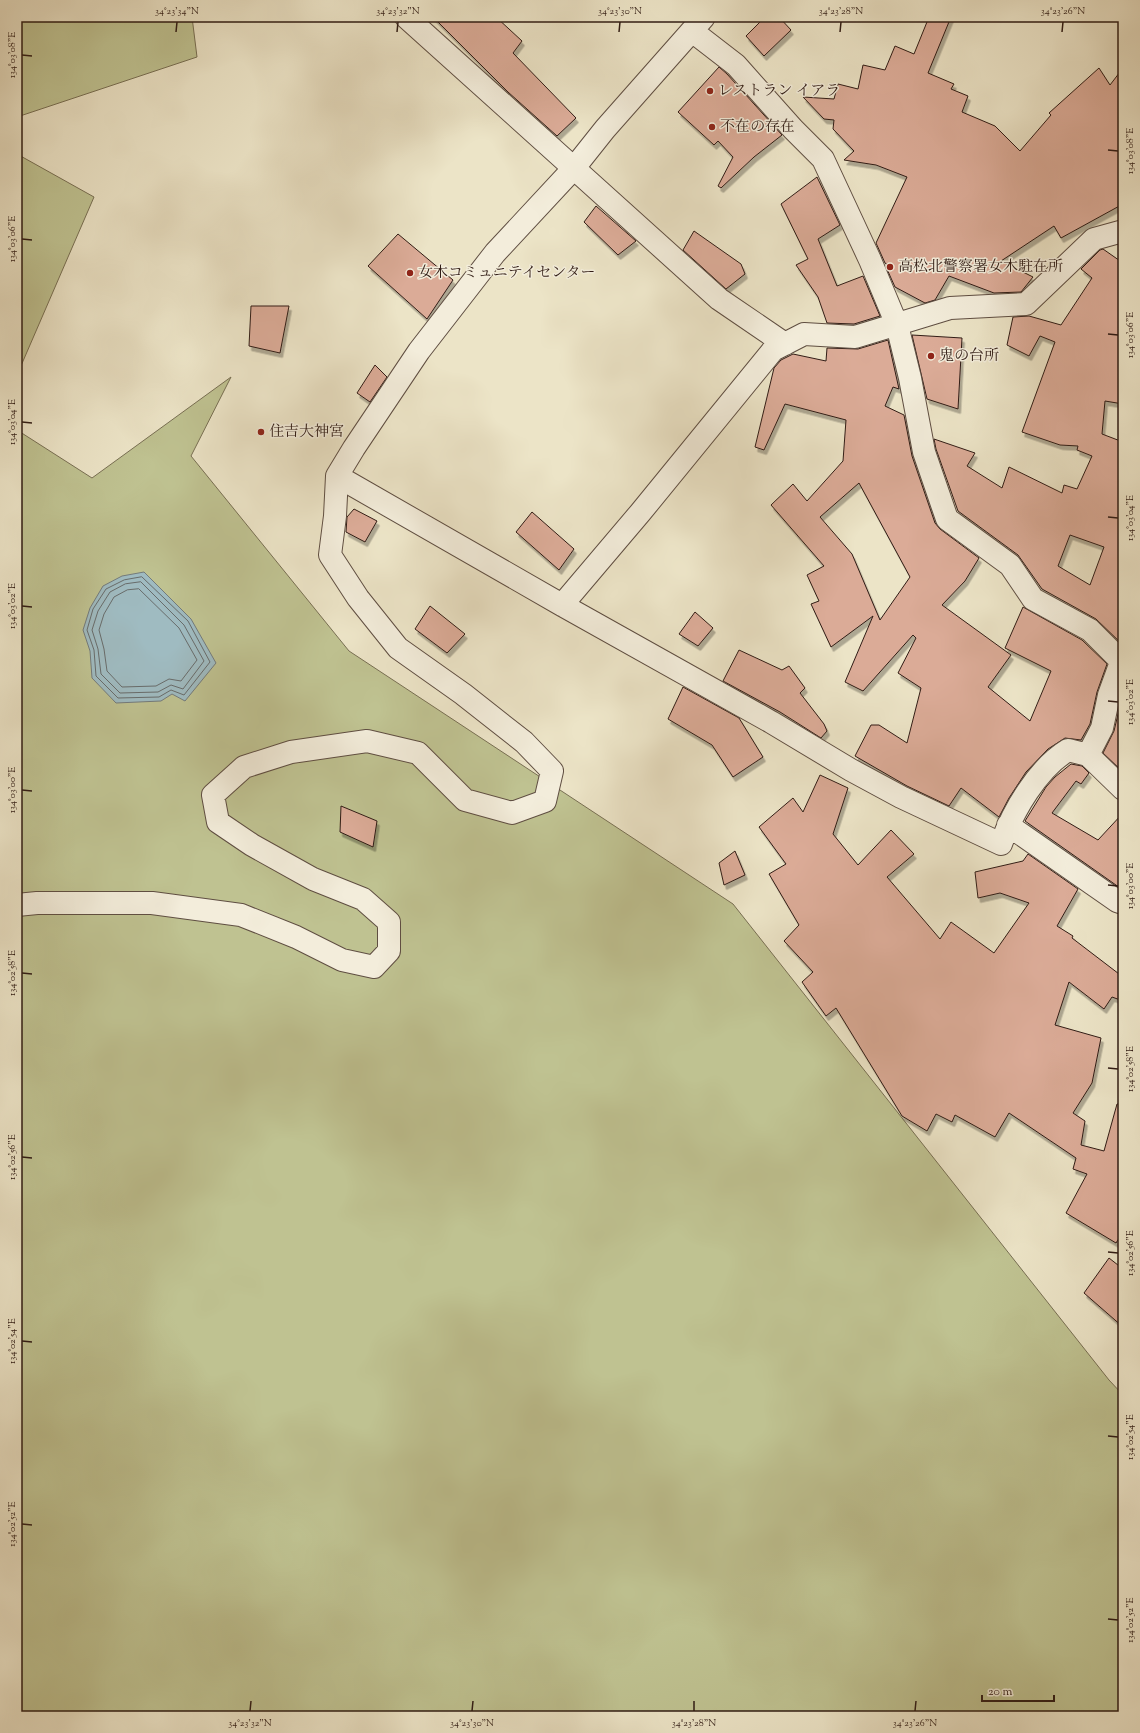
<svg xmlns="http://www.w3.org/2000/svg" width="1140" height="1733" viewBox="0 0 1140 1733" font-family="'Sorts Mill Goudy','Noto Serif JP',serif">
<style>
.green{fill:#bfc291;stroke:#786f53}
.water{fill:#9fbbc1;stroke:#737b7c}
.lines{fill:none;stroke-linecap:round;stroke-linejoin:round}
.shore{stroke:#686c6b;stroke-width:1}
.building{fill:#dbab97;stroke:#301c15;fill-rule:evenodd;filter:url(#shadow)}
.minor-casing{stroke:#5f4e42;stroke-width:24}
.minor{stroke:#f3eddb;stroke-width:22}
.ticks{fill:none;stroke:#301c15;stroke-width:1.5}
.poi-dot{fill:#8f2418;stroke:#f3eddb;stroke-width:1.5}
.labels{text-anchor:middle;dominant-baseline:central;stroke-width:3;stroke-linejoin:round;paint-order:stroke}
.poi-label{font-size:15px;fill:#301c15;stroke:#f3eddb;text-anchor:start}
.neatline{fill:none;stroke:#301c15;stroke-width:1.5}
.ticks-label{font-size:10px;text-anchor:middle;fill:#301c15}
</style>
<defs>
<filter id="shadow"><feDropShadow dx="2.5" dy="4.5" stdDeviation="0" flood-color="#0004"/></filter>
</defs>
<rect width="100%" height="100%" fill="#ece4c7"/>
<filter id="stains"><feTurbulence type="fractalNoise" baseFrequency=".005" numOctaves="4"/><feColorMatrix values="0 0 0 0 .2 0 0 0 0 .09 0 0 0 0 .02 0 0 0 .5 -.17"/></filter>
<radialGradient id="worn" r=".72"><stop offset=".6" stop-color="#630" stop-opacity="0"/><stop offset="1" stop-color="#630" stop-opacity=".3"/></radialGradient>
<!-- green -->
<path class="green" d="M 17,17 L 192,17 L 197,57 L 17,117 Z
M 17,154 L 94,197 L 17,375 Z
M 231,377 L 191,456 L 349,651 L 733,904 L 1109,1380 L 1123,1395 L 1123,1716 L 17,1716 L 17,430 L 92,478 Z"/>
<!-- water -->
<path class="water" d="M 144,572 L 191,619 L 216,663 L 185,701 L 172,694 L 161,701 L 116,703 L 92,678 L 90,651 L 83,630 L 90,608 L 103,586 L 122,576 Z"/>
<g class="lines">
<!-- shore -->
<path class="shore" d="M 142,577 L 188,621 L 210,662 L 184,695 L 171,690 L 159,697 L 118,698 L 96,676 L 94,650 L 87,630 L 93,609 L 106,589 L 124,580 Z
M 141,582 L 184,625 L 204,661 L 183,689 L 171,685 L 158,692 L 120,693 L 101,674 L 98,649 L 92,630 L 98,611 L 110,592 L 125,584 Z
M 139,589 L 179,628 L 197,660 L 181,681 L 169,679 L 156,686 L 122,687 L 107,671 L 104,649 L 99,630 L 104,614 L 114,597 L 127,590 Z"/>
</g>
<!-- building -->
<path class="building" d="M 433,17 L 496,17 L 522,41 L 513,53 L 576,118 L 557,136 L 508,92 Z
M 765,17 L 779,17 L 791,30 L 764,56 L 746,36 Z
M 929,17 L 951,17 L 928,73 L 954,84 L 951,89 L 968,96 L 962,112 L 995,126 L 1020,151 L 1051,115 L 1049,113 L 1099,68 L 1110,85 L 1123,68 L 1123,204 L 1061,238 L 1054,226 L 1001,261 L 1033,277 L 1021,292 L 994,293 L 949,276 L 935,300 L 925,303 L 895,287 L 886,267 L 889,266 L 885,263 L 876,243 L 907,177 L 876,165 L 844,160 L 854,151 L 833,129 L 834,120 L 824,119 L 803,97 L 834,99 L 838,84 L 858,89 L 863,65 L 885,70 L 895,46 L 914,54 Z
M 719,67 L 727,74 L 782,135 L 754,157 L 721,188 L 718,186 L 733,157 L 718,141 L 714,145 L 678,112 Z
M 817,177 L 840,225 L 818,239 L 837,286 L 863,276 L 880,316 L 854,324 L 827,323 L 818,297 L 796,265 L 808,259 L 781,204 Z
M 596,206 L 636,241 L 618,255 L 584,222 Z
M 694,231 L 741,264 L 745,274 L 726,289 L 683,250 Z
M 398,234 L 453,280 L 427,319 L 368,266 Z
M 1103,249 L 1123,263 L 1123,404 L 1105,401 L 1102,434 L 1123,442 L 1123,645 L 1096,619 L 1042,589 L 1018,555 L 958,511 L 936,449 L 934,439 L 975,453 L 967,466 L 1002,488 L 1009,467 L 1062,493 L 1064,485 L 1077,489 L 1092,456 L 1077,450 L 1078,446 L 1060,445 L 1022,432 L 1055,342 L 1040,336 L 1029,356 L 1007,345 L 1013,317 L 1029,316 L 1061,325 L 1092,278 L 1081,269 L 1100,250 ZM 1070,535 L 1104,547 L 1090,585 L 1058,566 Z
M 251,306 L 289,306 L 280,353 L 249,346 Z
M 912,335 L 962,338 L 958,409 L 927,399 Z
M 888,340 L 899,389 L 893,387 L 885,406 L 904,415 L 912,456 L 935,523 L 940,529 L 979,558 L 965,581 L 942,605 L 1011,655 L 988,687 L 1030,721 L 1051,671 L 1005,648 L 1023,607 L 1082,640 L 1107,664 L 1097,692 L 1090,724 L 1081,740 L 1065,738 L 1048,749 L 1026,772 L 1009,798 L 999,817 L 961,788 L 949,806 L 907,786 L 855,756 L 871,725 L 879,725 L 907,743 L 921,688 L 898,673 L 916,638 L 913,635 L 863,691 L 845,682 L 873,616 L 831,647 L 811,604 L 819,601 L 807,575 L 824,566 L 771,505 L 793,484 L 807,501 L 843,461 L 846,420 L 785,404 L 764,450 L 755,447 L 774,368 L 781,360 L 793,354 L 826,361 L 827,348 L 858,349 ZM 859,483 L 910,577 L 880,620 L 852,554 L 820,517 Z
M 375,365 L 387,377 L 370,402 L 357,393 Z
M 354,509 L 377,521 L 365,542 L 346,532 L 347,517 Z
M 532,512 L 574,549 L 559,570 L 516,532 Z
M 430,606 L 465,634 L 447,653 L 415,629 Z
M 695,612 L 713,628 L 698,646 L 679,634 Z
M 739,650 L 782,670 L 789,666 L 805,688 L 800,693 L 824,724 L 827,731 L 821,738 L 780,712 L 723,681 Z
M 683,687 L 739,718 L 763,757 L 733,777 L 712,745 L 668,719 Z
M 1123,693 L 1123,772 L 1103,753 L 1114,731 Z
M 1071,764 L 1082,766 L 1089,773 L 1081,784 L 1076,781 L 1052,813 L 1098,840 L 1123,813 L 1123,890 L 1025,821 L 1046,787 L 1055,777 Z
M 820,775 L 848,788 L 833,834 L 858,865 L 891,830 L 914,854 L 887,877 L 940,939 L 951,922 L 994,953 L 1029,903 L 1000,893 L 978,898 L 975,872 L 1023,861 L 1028,854 L 1078,889 L 1057,926 L 1073,936 L 1072,938 L 1123,977 L 1123,1001 L 1112,997 L 1104,1009 L 1069,982 L 1055,1025 L 1101,1038 L 1092,1083 L 1073,1113 L 1085,1121 L 1081,1145 L 1104,1151 L 1117,1104 L 1123,1104 L 1123,1232 L 1116,1243 L 1066,1213 L 1087,1174 L 1073,1169 L 1076,1158 L 1009,1113 L 995,1137 L 955,1115 L 952,1122 L 936,1114 L 927,1131 L 902,1116 L 836,1008 L 826,1016 L 802,982 L 813,972 L 784,941 L 799,925 L 769,874 L 786,864 L 759,827 L 793,798 L 803,812 Z
M 341,806 L 377,821 L 373,847 L 340,832 Z
M 735,851 L 745,875 L 724,885 L 719,863 Z
M 1109,1258 L 1123,1269 L 1123,1327 L 1084,1293 Z"/>
<g class="lines">
<defs>
<path id="minor" d="M 406,17 L 719,299 L 785,344
M 692,31 L 736,65 L 793,129 L 823,159 L 870,260 L 897,325 L 910,378 L 924,452 L 947,519 L 1010,565 L 1033,599 L 1090,630 L 1123,663
M 337,476 L 562,605 L 771,722 L 851,770 L 901,797 L 1001,844 C 1013,811 1037,769 1068,750 L 1088,755 L 1123,789
M 562,605 L 640,513 L 773,350 L 804,334 L 855,337 L 950,308 L 1026,304 L 1094,239 L 1123,231
M 1088,755 L 1102,728 L 1109,695 L 1121,662
M 1008,825 L 1117,901 L 1123,903
M 17,905 L 37,903 L 152,903 L 241,915 L 296,937 L 342,960 L 374,967 L 389,951 L 389,922 L 363,899 L 313,879 L 252,845 L 218,822 L 213,795 L 244,767 L 291,752 L 367,741 L 418,753 L 465,800 L 512,813 L 545,801 L 552,771 L 524,742 L 463,694 L 398,648 L 358,598 L 330,555 L 335,516 L 337,476 L 354,448 L 419,351 L 495,253 L 574,168 L 605,129 L 704,17"/>
</defs>
<!-- minor casing -->
<use href="#minor" class="minor-casing"/>
<!-- minor -->
<use href="#minor" class="minor"/>
</g>
<!-- ticks -->
<path class="ticks" d="M 176,32 L 177,22M 397,32 L 398,22M 619,32 L 620,22M 840,32 L 841,22M 1062,32 L 1063,22M 22,55 L 32,56M 1108,150 L 1118,151M 22,239 L 32,240M 1108,334 L 1118,335M 22,422 L 32,423M 1108,517 L 1118,518M 22,606 L 32,607M 1108,701 L 1118,702M 22,790 L 32,791M 1108,885 L 1118,886M 22,973 L 32,974M 1108,1068 L 1118,1069M 22,1157 L 32,1158M 1108,1252 L 1118,1253M 22,1341 L 32,1342M 1108,1436 L 1118,1437M 22,1524 L 32,1525M 1108,1619 L 1118,1620M 250,1711 L 251,1701M 472,1711 L 473,1701M 694,1711 L 694,1701M 915,1711 L 916,1701"/>
<!-- markers -->
<g class="poi-dot">
<circle cx="710" cy="91" r="4"/>
<circle cx="712" cy="127" r="4"/>
<circle cx="890" cy="267" r="4"/>
<circle cx="410" cy="273" r="4"/>
<circle cx="931" cy="356" r="4"/>
<circle cx="261" cy="432" r="4"/>
</g>
<g class="labels">
<!-- poi labels -->
<g class="poi-label">
<text x="718" y="91">レストラン イアラ</text>
<text x="720" y="127">不在の存在</text>
<text x="898" y="267">高松北警察署女木駐在所</text>
<text x="418" y="273">女木コミュニテイセンター</text>
<text x="939" y="356">鬼の台所</text>
<text x="269" y="432">住吉大神宮</text>
</g>
</g>
<!-- margin -->
<rect width="1140" height="1733" fill="none" stroke="#ece4c7" stroke-width="44"/>
<!-- scale -->
<path d="M982 1695v6h72v-6" fill="none" stroke="#301c15" stroke-width="2"/>
<text x="988" y="1695" font-size="12" fill="#301c15" stroke="#f3eddb" stroke-width="3" paint-order="stroke">20 m</text>
<rect x="22" y="22" width="1096" height="1689" class="neatline"/>
<g class="ticks-label">
<text x="177" y="14">34°23'34"N</text>
<text x="398" y="14">34°23'32"N</text>
<text x="620" y="14">34°23'30"N</text>
<text x="841" y="14">34°23'28"N</text>
<text x="1063" y="14">34°23'26"N</text>
<text transform="translate(11 55) rotate(-90)" y="4">134°03'08"E</text>
<text transform="translate(1129 151) rotate(-90)" y="4">134°03'08"E</text>
<text transform="translate(11 239) rotate(-90)" y="4">134°03'06"E</text>
<text transform="translate(1129 335) rotate(-90)" y="4">134°03'06"E</text>
<text transform="translate(11 422) rotate(-90)" y="4">134°03'04"E</text>
<text transform="translate(1129 518) rotate(-90)" y="4">134°03'04"E</text>
<text transform="translate(11 606) rotate(-90)" y="4">134°03'02"E</text>
<text transform="translate(1129 702) rotate(-90)" y="4">134°03'02"E</text>
<text transform="translate(11 790) rotate(-90)" y="4">134°03'00"E</text>
<text transform="translate(1129 886) rotate(-90)" y="4">134°03'00"E</text>
<text transform="translate(11 973) rotate(-90)" y="4">134°02'58"E</text>
<text transform="translate(1129 1069) rotate(-90)" y="4">134°02'58"E</text>
<text transform="translate(11 1157) rotate(-90)" y="4">134°02'56"E</text>
<text transform="translate(1129 1253) rotate(-90)" y="4">134°02'56"E</text>
<text transform="translate(11 1341) rotate(-90)" y="4">134°02'54"E</text>
<text transform="translate(1129 1437) rotate(-90)" y="4">134°02'54"E</text>
<text transform="translate(11 1524) rotate(-90)" y="4">134°02'52"E</text>
<text transform="translate(1129 1620) rotate(-90)" y="4">134°02'52"E</text>
<text x="250" y="1726">34°23'32"N</text>
<text x="472" y="1726">34°23'30"N</text>
<text x="694" y="1726">34°23'28"N</text>
<text x="915" y="1726">34°23'26"N</text>
</g>
<rect width="100%" height="100%" filter="url(#stains)"/>
<rect width="100%" height="100%" fill="url(#worn)"/>
</svg>
